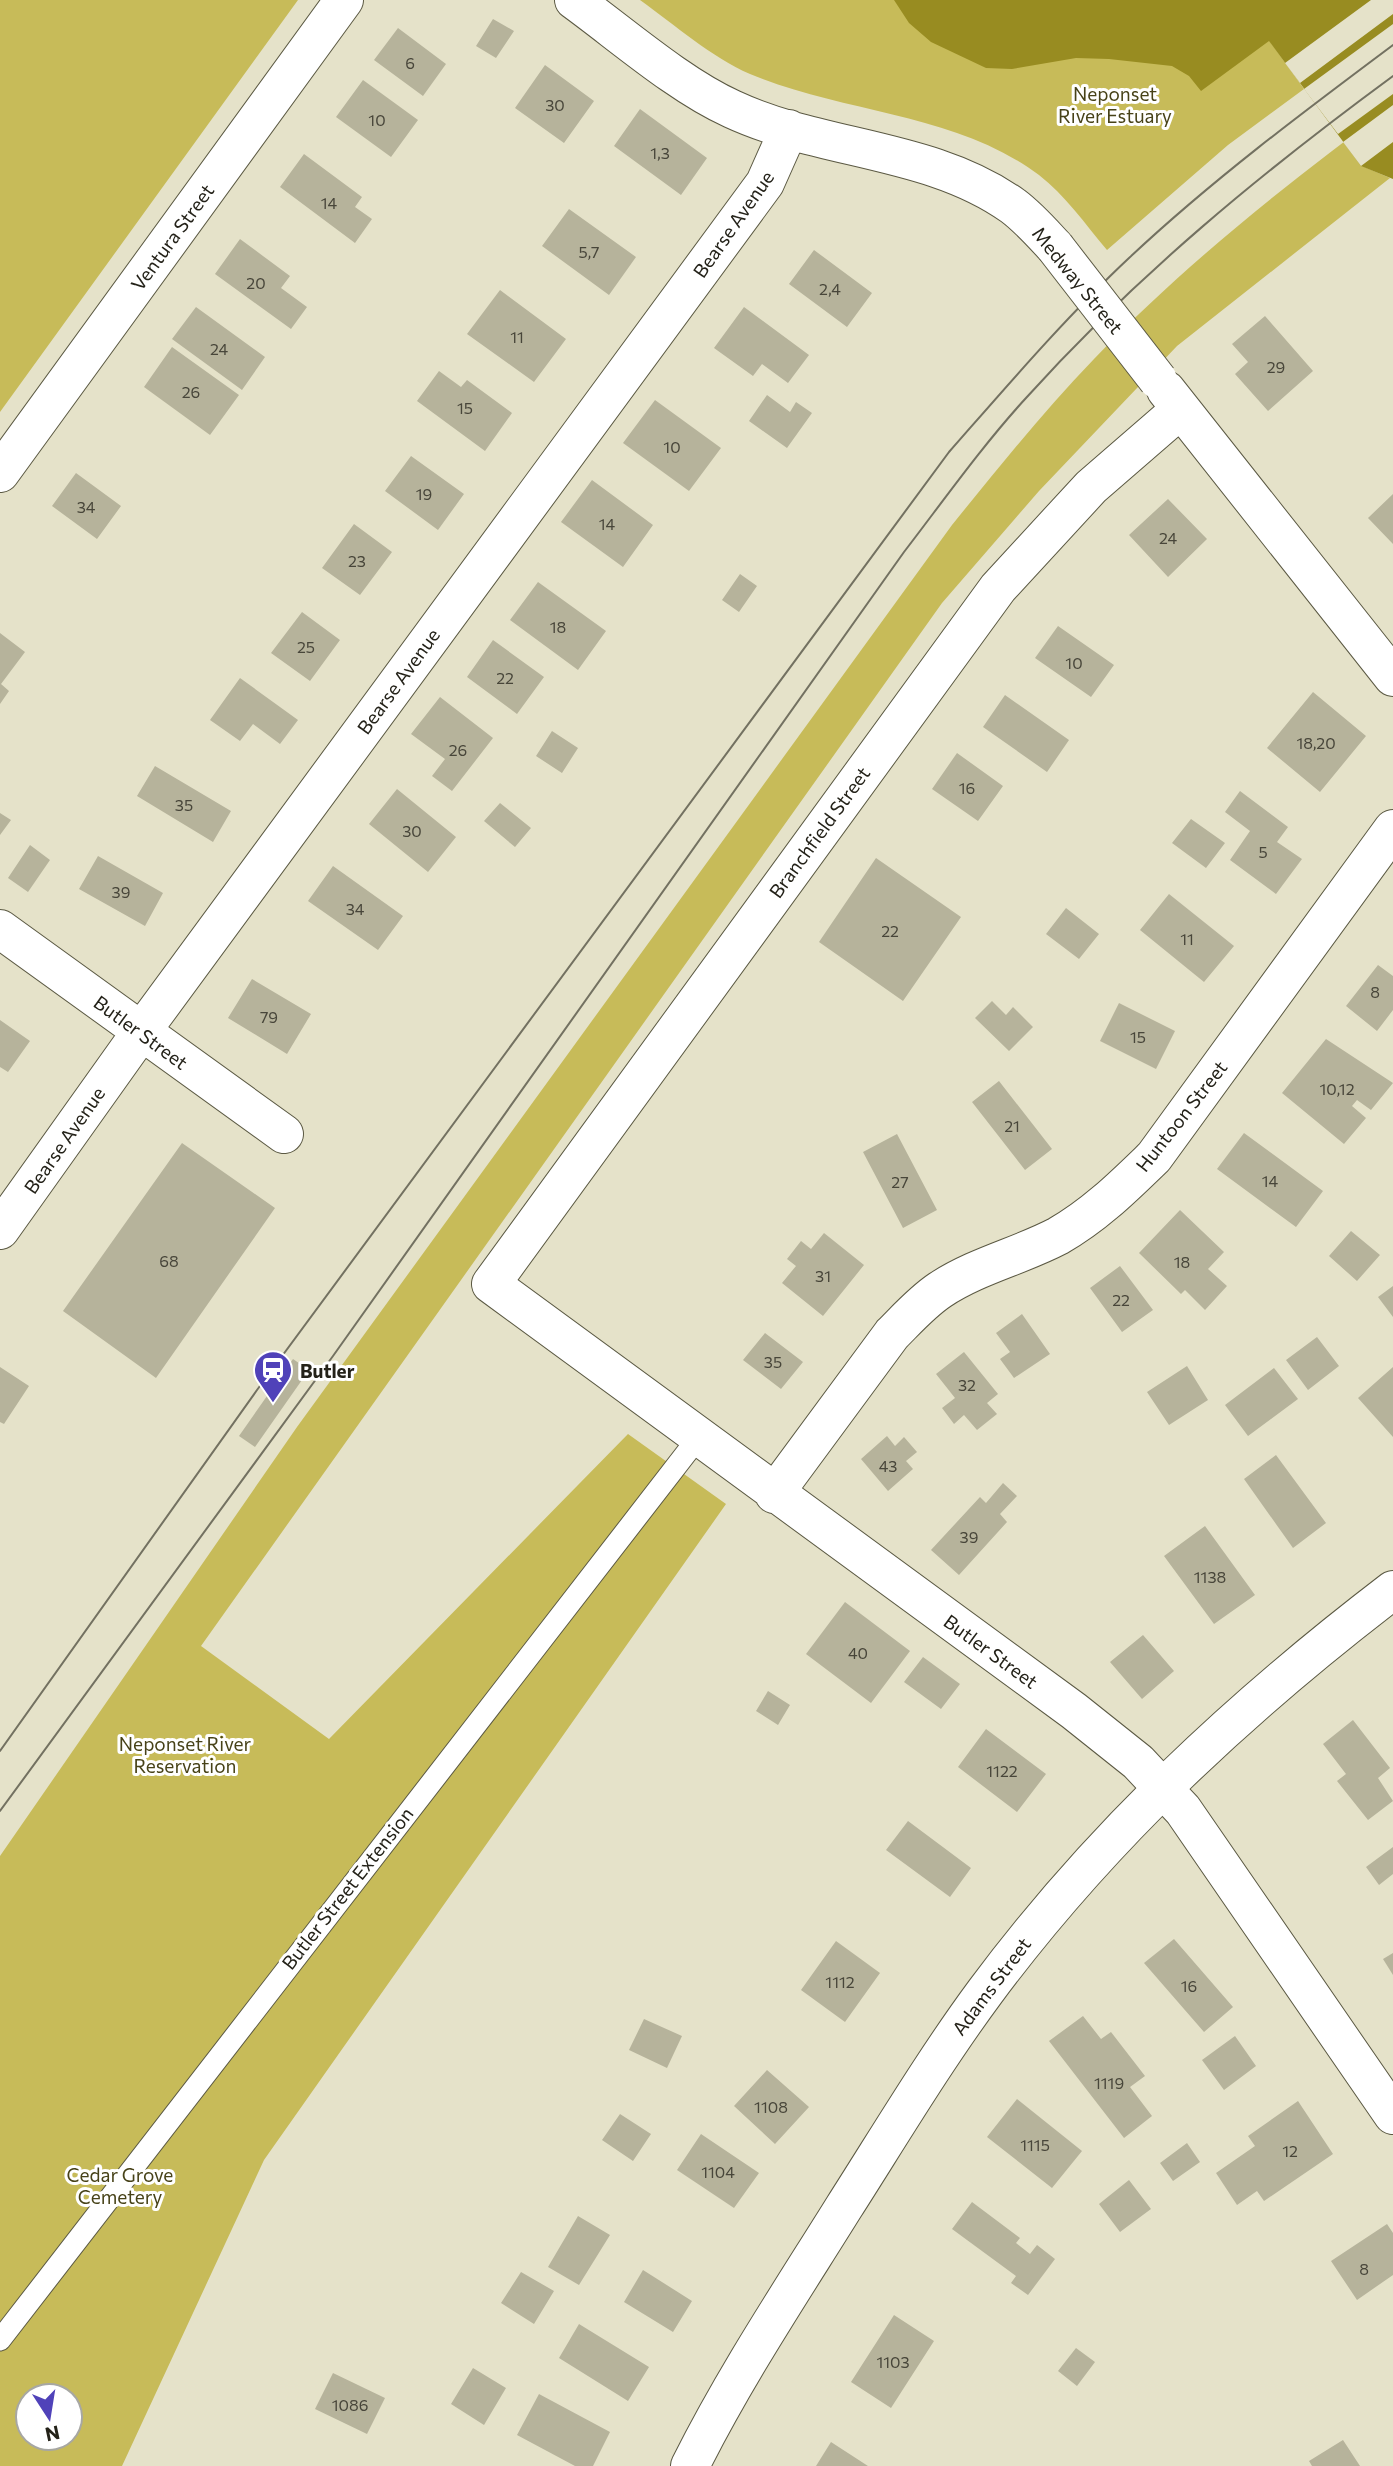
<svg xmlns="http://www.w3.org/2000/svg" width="1393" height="2466" viewBox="0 0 1393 2466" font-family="Commissioner,sans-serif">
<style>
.green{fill:#c7bb59;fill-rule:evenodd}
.water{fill:#988c21}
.pier{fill:#e5e2c9}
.building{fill:#b6b39b}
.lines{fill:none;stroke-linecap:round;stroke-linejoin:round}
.lane-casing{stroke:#5b5943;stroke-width:23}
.street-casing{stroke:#5b5943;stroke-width:40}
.secondary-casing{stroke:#5b5943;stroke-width:40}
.lane{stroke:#fff;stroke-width:21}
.street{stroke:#fff;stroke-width:38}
.secondary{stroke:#fff;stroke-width:38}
.tram{stroke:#737161;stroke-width:2}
.street-bridge-casing{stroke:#5b5943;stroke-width:40;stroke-linecap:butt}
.street-bridge{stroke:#fff;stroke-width:38}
.labels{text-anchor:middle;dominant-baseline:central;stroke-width:6;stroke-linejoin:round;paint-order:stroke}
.number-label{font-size:16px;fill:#48463a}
.park-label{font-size:19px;fill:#474218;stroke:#fff}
.street-label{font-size:19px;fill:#242219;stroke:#fff}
.poi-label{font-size:19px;font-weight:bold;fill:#242219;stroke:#fff;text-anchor:start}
</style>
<rect width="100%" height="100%" fill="#e5e2c9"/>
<!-- green -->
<path class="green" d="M 0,0 L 298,0 L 0,412 Z
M 640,0 L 1321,0 L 1269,40 L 1304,89 L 1228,145 L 1107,250 C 1085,224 1065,195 1039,175 C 954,112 845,114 750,74 C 711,57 675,25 640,0 Z
M 1393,105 L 1362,166 L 1390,178 L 1177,346 L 1039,491 L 942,603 L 201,1646 L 329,1739 L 628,1434 L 726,1504 L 264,2160 L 122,2466 L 0,2466 L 0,1856 L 297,1427 L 952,525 C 998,468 1044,411 1094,359 C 1185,264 1288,183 1393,105 ZM 28,2396 L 70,2396 L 70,2438 L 28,2438 Z"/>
<!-- water -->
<path class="water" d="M 894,0 L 1393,0 L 1393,179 L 1361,166 L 1269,41 L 1201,91 L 1189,76 L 1172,66 L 1109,59 L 1076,58 L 1012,69 L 986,68 L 931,42 L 909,23 Z"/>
<!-- pier -->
<path class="pier" d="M 1371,0 L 1393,0 L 1393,14 L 1300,83 L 1285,63 Z
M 1393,24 L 1393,94 L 1338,134 L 1304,89 Z
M 1393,105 L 1393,142 L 1361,166 L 1343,142 Z"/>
<!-- building -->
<path class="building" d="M 493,19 L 514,31 L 496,58 L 476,46 Z
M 398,28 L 446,64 L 423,96 L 374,60 Z
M 545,65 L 594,101 L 564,143 L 515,108 Z
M 363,80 L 418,120 L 391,157 L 336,117 Z
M 640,109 L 707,158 L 681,195 L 614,146 Z
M 304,154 L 362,197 L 355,207 L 372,219 L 355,243 L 280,187 Z
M 569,209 L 636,257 L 609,295 L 542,246 Z
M 240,239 L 290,276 L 281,288 L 307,307 L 291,329 L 215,274 Z
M 814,250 L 872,293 L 847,327 L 789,284 Z
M 500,290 L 566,339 L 534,382 L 467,334 Z
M 196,307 L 265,357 L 242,390 L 172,339 Z
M 744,307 L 809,355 L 788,383 L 762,364 L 753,376 L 714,348 Z
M 1265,316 L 1313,371 L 1268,411 L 1235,374 L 1248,362 L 1232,344 Z
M 172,347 L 239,395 L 210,435 L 144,387 Z
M 439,371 L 461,387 L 467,380 L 512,413 L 485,451 L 417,401 Z
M 767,395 L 790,412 L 796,402 L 812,413 L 787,448 L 749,421 Z
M 655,400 L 721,448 L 689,491 L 623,443 Z
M 411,456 L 464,494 L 438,530 L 385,491 Z
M 76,473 L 121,506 L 97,539 L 52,506 Z
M 592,480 L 653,525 L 623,567 L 561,522 Z
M 1393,494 L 1393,544 L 1368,518 Z
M 1168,499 L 1207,539 L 1168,577 L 1129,535 Z
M 354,524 L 392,552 L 360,595 L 322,568 Z
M 740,574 L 757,586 L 739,612 L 722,600 Z
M 538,582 L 606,631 L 578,670 L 510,620 Z
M 302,612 L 340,640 L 310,681 L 271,653 Z
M 1058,626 L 1114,665 L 1091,697 L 1035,658 Z
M 0,633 L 25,652 L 1,684 L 9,691 L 0,704 Z
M 493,640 L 544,677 L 517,714 L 467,677 Z
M 240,678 L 298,720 L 280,744 L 253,724 L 240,741 L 210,720 Z
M 1313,692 L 1366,736 L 1320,792 L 1267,748 Z
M 1005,695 L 1069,740 L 1047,772 L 983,727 Z
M 440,697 L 493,738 L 452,791 L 432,776 L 445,759 L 411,734 Z
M 552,731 L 578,748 L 562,773 L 536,756 Z
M 957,753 L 1003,786 L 978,821 L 932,789 Z
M 155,766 L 231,811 L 213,842 L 137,796 Z
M 397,789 L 456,837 L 428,872 L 369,824 Z
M 1240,791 L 1288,827 L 1277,842 L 1302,859 L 1276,894 L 1230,860 L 1250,831 L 1225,812 Z
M 500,803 L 531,828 L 515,847 L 484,821 Z
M 0,813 L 11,820 L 0,835 Z
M 1191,819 L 1225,843 L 1206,868 L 1172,843 Z
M 30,845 L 50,860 L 28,892 L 8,878 Z
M 98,856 L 163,893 L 145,926 L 79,889 Z
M 876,858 L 961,917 L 903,1001 L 819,942 Z
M 333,866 L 403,916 L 378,950 L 308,901 Z
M 1169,894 L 1234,946 L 1204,982 L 1140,930 Z
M 1066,908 L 1099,934 L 1079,959 L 1046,934 Z
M 1378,965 L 1393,976 L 1393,1010 L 1377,1031 L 1346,1006 Z
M 252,979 L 311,1014 L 287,1054 L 228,1018 Z
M 992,1001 L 1006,1015 L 1013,1007 L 1033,1027 L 1009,1051 L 975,1018 Z
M 1119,1003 L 1175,1031 L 1156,1069 L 1100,1041 Z
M 0,1020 L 30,1041 L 8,1072 L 0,1067 Z
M 1326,1039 L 1393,1083 L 1371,1110 L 1357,1100 L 1352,1106 L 1366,1118 L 1344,1144 L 1282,1093 Z
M 999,1081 L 1052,1149 L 1025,1170 L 972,1102 Z
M 1244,1133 L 1323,1191 L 1296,1227 L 1217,1169 Z
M 897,1134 L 937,1210 L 903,1228 L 863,1152 Z
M 182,1143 L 275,1208 L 156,1378 L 63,1311 Z
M 1180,1210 L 1224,1252 L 1208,1269 L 1227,1286 L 1205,1310 L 1185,1290 L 1181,1294 L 1139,1253 Z
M 1351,1231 L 1380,1255 L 1357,1281 L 1329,1256 Z
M 824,1233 L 864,1265 L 823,1316 L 782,1283 L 796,1266 L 787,1259 L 801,1241 L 811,1249 Z
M 1120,1266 L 1153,1310 L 1122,1332 L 1090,1288 Z
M 1393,1286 L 1393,1317 L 1378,1297 Z
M 1022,1314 L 1050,1354 L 1014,1378 L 1000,1359 L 1010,1352 L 996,1333 Z
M 765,1333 L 803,1362 L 781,1389 L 743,1360 Z
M 1317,1337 L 1339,1366 L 1308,1390 L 1286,1360 Z
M 964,1352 L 998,1394 L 987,1403 L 997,1414 L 977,1430 L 964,1415 L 954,1424 L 942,1408 L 955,1398 L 936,1374 Z
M 293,1359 L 309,1370 L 255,1447 L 239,1436 Z
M 1187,1366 L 1208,1400 L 1169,1425 L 1147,1392 Z
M 0,1367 L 29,1386 L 4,1424 L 0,1422 Z
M 1393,1367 L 1393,1437 L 1358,1398 Z
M 1274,1368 L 1298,1399 L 1248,1436 L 1225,1405 Z
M 887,1436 L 895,1446 L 904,1437 L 917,1452 L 906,1461 L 913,1469 L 888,1491 L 861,1459 Z
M 1276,1455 L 1326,1523 L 1293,1548 L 1244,1479 Z
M 1003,1483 L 1017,1496 L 1000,1514 L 1007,1522 L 959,1575 L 931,1550 L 980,1497 L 986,1503 Z
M 1205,1526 L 1255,1595 L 1214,1624 L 1164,1556 Z
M 845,1602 L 910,1651 L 871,1703 L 806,1654 Z
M 1143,1635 L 1174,1671 L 1142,1699 L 1110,1662 Z
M 923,1657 L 960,1684 L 941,1709 L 904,1682 Z
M 768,1691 L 790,1705 L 778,1725 L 756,1711 Z
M 1353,1720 L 1390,1768 L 1378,1778 L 1393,1801 L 1368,1820 L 1337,1781 L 1346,1774 L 1323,1744 Z
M 986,1729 L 1046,1774 L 1017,1812 L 958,1767 Z
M 908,1821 L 971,1868 L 950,1897 L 886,1850 Z
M 1393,1847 L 1393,1874 L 1379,1885 L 1366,1867 Z
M 1174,1939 L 1233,2007 L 1204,2032 L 1144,1963 Z
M 836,1941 L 880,1973 L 845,2022 L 801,1990 Z
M 1393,1953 L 1393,1975 L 1383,1959 Z
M 1083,2016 L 1101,2039 L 1111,2032 L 1145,2076 L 1130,2087 L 1152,2116 L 1124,2138 L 1049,2041 Z
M 644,2019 L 682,2036 L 667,2068 L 629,2050 Z
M 1235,2036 L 1256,2066 L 1224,2090 L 1202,2060 Z
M 767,2070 L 809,2107 L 775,2144 L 734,2106 Z
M 1017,2099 L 1082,2151 L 1052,2188 L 987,2137 Z
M 1298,2101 L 1333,2154 L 1264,2201 L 1257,2191 L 1237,2205 L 1216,2173 L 1255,2146 L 1248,2136 Z
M 620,2114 L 651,2134 L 633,2161 L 602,2140 Z
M 701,2134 L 759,2173 L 734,2208 L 677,2170 Z
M 1187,2143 L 1200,2162 L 1173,2181 L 1160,2163 Z
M 1129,2180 L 1151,2209 L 1120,2232 L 1099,2204 Z
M 972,2202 L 1020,2238 L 1016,2243 L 1030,2254 L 1037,2245 L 1055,2259 L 1028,2295 L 1011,2283 L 1016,2276 L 952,2229 Z
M 578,2216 L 610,2235 L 579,2285 L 548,2267 Z
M 1387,2224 L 1393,2233 L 1393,2275 L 1357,2300 L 1331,2261 Z
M 643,2270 L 692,2301 L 673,2332 L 624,2302 Z
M 521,2272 L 554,2291 L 534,2324 L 501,2303 Z
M 894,2315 L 934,2341 L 891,2408 L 851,2382 Z
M 579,2324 L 649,2367 L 628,2401 L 559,2358 Z
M 1076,2348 L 1095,2362 L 1077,2386 L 1058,2371 Z
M 473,2368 L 506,2388 L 484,2425 L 451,2404 Z
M 333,2373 L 385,2398 L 367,2434 L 315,2409 Z
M 539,2394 L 610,2432 L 593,2466 L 575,2466 L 517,2435 Z
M 1343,2440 L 1360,2466 L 1312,2466 L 1309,2461 Z
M 831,2442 L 868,2466 L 816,2466 Z"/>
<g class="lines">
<defs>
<path id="lane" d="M 0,2340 L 698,1438"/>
<path id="street" d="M 574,0 C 622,35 679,85 732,109 C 822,151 930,147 1013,206 C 1029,218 1042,233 1055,247
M 1166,390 L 1393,677
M 1181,409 L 1091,487 L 998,588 L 491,1284 L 1074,1711 L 1138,1762 L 1183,1810 L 1393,2115
M 0,473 L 344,0
M 0,929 L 284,1134
M 0,1230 L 141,1032 L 765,183 L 789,129
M 774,1494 L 892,1334 C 907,1319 922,1302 940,1290 C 976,1266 1020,1256 1058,1236 C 1095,1215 1124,1186 1154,1157 L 1393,829"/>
<path id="secondary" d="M 690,2466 C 735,2376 791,2292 844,2207 C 890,2135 934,2061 985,1992 C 1100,1837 1240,1707 1393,1590"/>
</defs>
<!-- lane casing -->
<use href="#lane" class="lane-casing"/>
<!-- street casing -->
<use href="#street" class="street-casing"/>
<!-- secondary casing -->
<use href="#secondary" class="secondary-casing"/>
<!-- lane -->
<use href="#lane" class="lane"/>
<!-- street -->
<use href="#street" class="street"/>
<!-- secondary -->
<use href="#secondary" class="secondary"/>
<!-- tram -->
<path class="tram" d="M 0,1751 L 257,1390 L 949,452 C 1007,386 1065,318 1129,258 C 1211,181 1302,113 1393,45
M 0,1811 L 333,1356 L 904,552 C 944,500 982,446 1026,398 C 1136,276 1261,173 1393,76"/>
<defs>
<path id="street-bridge" d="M 1055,247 L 1158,380"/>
</defs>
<!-- street-bridge casing -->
<use href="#street-bridge" class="street-bridge-casing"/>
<!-- street-bridge -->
<use href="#street-bridge" class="street-bridge"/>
</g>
<!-- icons -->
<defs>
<symbol id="station-pin" viewBox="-11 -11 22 30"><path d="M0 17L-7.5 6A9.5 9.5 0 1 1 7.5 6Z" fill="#5042b9" stroke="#fff"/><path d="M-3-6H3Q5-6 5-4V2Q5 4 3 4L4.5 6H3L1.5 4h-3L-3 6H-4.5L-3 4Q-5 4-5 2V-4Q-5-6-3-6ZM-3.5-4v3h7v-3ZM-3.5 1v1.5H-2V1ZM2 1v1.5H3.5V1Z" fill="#fff"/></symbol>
</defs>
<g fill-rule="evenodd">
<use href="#station-pin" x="251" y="1348" width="44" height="60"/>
</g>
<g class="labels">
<!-- number labels -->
<g class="number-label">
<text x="410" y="62">6</text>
<text x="555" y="104">30</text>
<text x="377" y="119">10</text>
<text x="660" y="152">1,3</text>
<text x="329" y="202">14</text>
<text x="589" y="251">5,7</text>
<text x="256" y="282">20</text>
<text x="830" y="288">2,4</text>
<text x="517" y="336">11</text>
<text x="219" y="348">24</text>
<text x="1276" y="366">29</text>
<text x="191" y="391">26</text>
<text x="465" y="407">15</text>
<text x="672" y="446">10</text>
<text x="424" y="493">19</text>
<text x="86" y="506">34</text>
<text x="607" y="523">14</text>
<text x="1168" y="537">24</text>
<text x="357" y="560">23</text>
<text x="558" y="626">18</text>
<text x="306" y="646">25</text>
<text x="1074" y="662">10</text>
<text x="505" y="677">22</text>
<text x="1316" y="742">18,20</text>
<text x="458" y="749">26</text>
<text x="967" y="787">16</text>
<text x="184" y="804">35</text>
<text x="412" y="830">30</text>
<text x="1263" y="851">5</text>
<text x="121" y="891">39</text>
<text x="355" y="908">34</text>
<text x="890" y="930">22</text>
<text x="1187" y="938">11</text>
<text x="1375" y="991">8</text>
<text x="269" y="1016">79</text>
<text x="1138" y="1036">15</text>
<text x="1337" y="1088">10,12</text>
<text x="1012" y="1125">21</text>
<text x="1270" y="1180">14</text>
<text x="900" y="1181">27</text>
<text x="169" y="1260">68</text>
<text x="1182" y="1261">18</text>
<text x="823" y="1275">31</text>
<text x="1121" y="1299">22</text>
<text x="773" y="1361">35</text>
<text x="967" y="1384">32</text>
<text x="888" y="1465">43</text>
<text x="969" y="1536">39</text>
<text x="1210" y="1576">1138</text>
<text x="858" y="1652">40</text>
<text x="1002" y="1770">1122</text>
<text x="840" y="1981">1112</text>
<text x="1189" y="1985">16</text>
<text x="1109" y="2082">1119</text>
<text x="771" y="2106">1108</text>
<text x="1035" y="2144">1115</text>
<text x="1290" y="2150">12</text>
<text x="718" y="2171">1104</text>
<text x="1364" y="2268">8</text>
<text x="893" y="2361">1103</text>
<text x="350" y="2404">1086</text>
</g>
<!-- park labels -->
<g class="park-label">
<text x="1115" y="93">Neponset<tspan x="1115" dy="22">River Estuary</tspan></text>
<text x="185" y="1743">Neponset River<tspan x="185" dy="22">Reservation</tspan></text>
<text x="120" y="2174">Cedar Grove<tspan x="120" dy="22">Cemetery</tspan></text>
</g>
<!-- street labels -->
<g class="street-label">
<text transform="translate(733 224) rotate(-55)">Bearse Avenue</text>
<text transform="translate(172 237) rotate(-54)">Ventura Street</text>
<text transform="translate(1078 280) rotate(51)">Medway Street</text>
<text transform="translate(398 681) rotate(-54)">Bearse Avenue</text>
<text transform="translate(819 832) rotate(-54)">Branchfield Street</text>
<text transform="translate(141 1032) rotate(36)">Butler Street</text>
<text transform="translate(1181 1116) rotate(-52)">Huntoon Street</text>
<text transform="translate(64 1140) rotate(-55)">Bearse Avenue</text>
<text transform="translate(991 1651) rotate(36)">Butler Street</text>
<text transform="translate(347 1888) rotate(-52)">Butler Street Extension</text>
<text transform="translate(991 1986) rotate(-53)">Adams Street</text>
</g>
<!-- poi labels -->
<g class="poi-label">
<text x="300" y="1370">Butler</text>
</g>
</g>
<!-- north arrow -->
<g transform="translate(49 2417) rotate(168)"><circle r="33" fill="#ffffff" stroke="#a7a7a3" stroke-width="2"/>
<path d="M0-5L12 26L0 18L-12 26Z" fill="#5042b9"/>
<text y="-10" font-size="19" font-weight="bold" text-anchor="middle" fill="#242219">N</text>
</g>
</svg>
